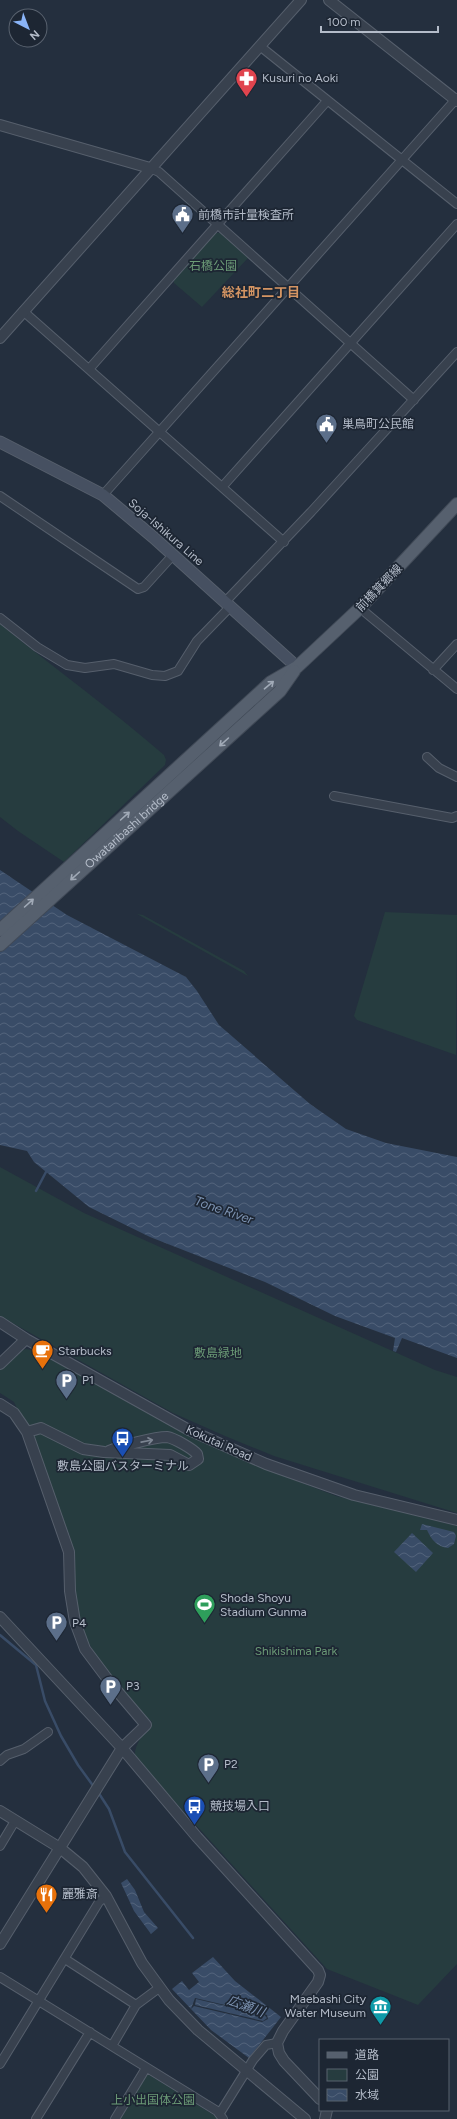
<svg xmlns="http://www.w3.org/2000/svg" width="457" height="2119" viewBox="0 0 457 2119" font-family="Figtree,'Noto Sans JP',sans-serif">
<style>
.green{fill:#263c3f}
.water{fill:url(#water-waves)}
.pier{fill:#242f3e;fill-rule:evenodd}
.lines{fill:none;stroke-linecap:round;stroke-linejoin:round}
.stream{stroke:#394c67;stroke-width:2.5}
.minor-casing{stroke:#565f6c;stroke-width:10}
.tertiary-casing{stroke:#565f6c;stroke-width:12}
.secondary-casing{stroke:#565f6c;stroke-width:13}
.primary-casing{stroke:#414a57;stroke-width:14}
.minor{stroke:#38414e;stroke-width:8}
.tertiary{stroke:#38414e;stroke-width:10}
.secondary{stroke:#465061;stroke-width:11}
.primary{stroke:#56606e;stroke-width:12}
.oneway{stroke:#a1aab7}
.oneway2{stroke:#7c8592}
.labels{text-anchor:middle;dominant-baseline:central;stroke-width:3.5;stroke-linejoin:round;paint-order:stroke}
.poi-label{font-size:12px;fill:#b4bcc9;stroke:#1d2633;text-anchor:start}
.park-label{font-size:12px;fill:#6b9a76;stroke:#1d2633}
.street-label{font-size:12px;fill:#b4bcc9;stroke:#1d2633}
.neighbourhood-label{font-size:13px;font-weight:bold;fill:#d59563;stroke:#1d2633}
.water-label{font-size:13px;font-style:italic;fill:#7c92b1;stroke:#1d2633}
</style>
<defs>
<pattern id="water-waves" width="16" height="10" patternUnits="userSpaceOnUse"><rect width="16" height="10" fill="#394c67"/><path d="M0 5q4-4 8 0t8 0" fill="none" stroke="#53647b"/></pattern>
</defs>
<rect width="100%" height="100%" fill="#242f3e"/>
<!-- green -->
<path class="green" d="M 215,233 L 220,233 L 248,258 L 202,307 L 174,283 L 174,279 Z
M 0,624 C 54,668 111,709 164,755 L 166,760 L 165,765 L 64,862 L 18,831 L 0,817 Z
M 385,912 L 457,915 L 456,1055 L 357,1020 L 354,1016 Z
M 137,914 L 143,915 L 244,971 L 248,976 Z
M 0,1167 L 84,1213 L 435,1370 L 457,1377 L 457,1513 L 274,1456 L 225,1436 L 173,1413 L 0,1316 Z
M 26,1349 L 36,1351 L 165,1423 L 263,1468 L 336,1496 L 457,1526 L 457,1964 L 418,2005 L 327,1969 L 135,1758 C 133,1745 145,1732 152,1722 L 134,1705 L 102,1666 L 86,1638 L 79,1624 L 76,1605 L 71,1540 L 34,1442 L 14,1402 L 0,1393 L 0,1368 L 17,1352 Z
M 146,2073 L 217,2117 L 218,2119 L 118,2119 Z"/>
<!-- water -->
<path class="water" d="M 0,870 L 67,915 L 186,977 L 197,991 L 219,1025 L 310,1104 L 346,1129 L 386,1143 L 457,1157 L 457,1358 L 402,1338 L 396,1352 L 393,1351 L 395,1338 L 335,1316 L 265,1282 L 150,1237 L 89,1207 L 34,1162 L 27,1151 L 0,1145 Z
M 422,1524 L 454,1532 L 456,1536 L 454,1544 L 448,1548 C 437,1547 431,1539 427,1530 L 420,1530 Z
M 412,1533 L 433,1553 L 416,1572 L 394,1552 Z
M 127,1879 L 135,1890 L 144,1912 L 158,1928 L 151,1934 L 134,1911 L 121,1883 Z
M 213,1957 L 235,1981 L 281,2017 L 249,2058 L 211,2030 L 172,1989 L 182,1981 L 189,1990 L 199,1982 L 192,1973 Z"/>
<!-- pier -->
<path class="pier" d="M 195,1998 L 264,2014 L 267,2015 L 268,2019 L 262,2022 L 194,2006 L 191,2009 ZM 196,1999 L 264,2015 L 267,2018 L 263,2021 L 195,2005 Z"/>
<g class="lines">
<!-- stream -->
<path class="stream" d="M 36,1191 L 47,1170
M 0,1635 L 36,1665 L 45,1701 L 61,1736 L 78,1765 L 94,1787
M 98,1792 L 109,1809 L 125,1852 L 193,1938"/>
<defs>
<path id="minor" d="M 261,47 L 457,204
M 150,168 L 159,172 L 414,400
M 23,311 L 284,542
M 90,368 L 327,101
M 223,486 L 457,224
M 103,495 L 457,98
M 0,496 L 138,589 L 144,587 L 173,555
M 225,602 L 311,512 L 457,352
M 360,608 L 457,689
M 0,618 L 37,647 L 67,665 L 85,668 L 114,664 L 152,675 L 165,676 L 178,671 L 197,641 L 231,606
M 433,670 L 457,644
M 427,757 L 439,768 L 457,777
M 334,796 L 452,818 L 457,816
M 0,1761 L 7,1755 L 24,1749 L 48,1732
M 0,1846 L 15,1821
M 65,1959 L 136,2005
M 0,1977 L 217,2111 L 223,2119
M 112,2046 L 136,2005 L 159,1988
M 0,2064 L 99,1902 L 106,1896
M 220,2113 L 253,2060 L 266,2045 L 277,2043
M 36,2119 L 90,2032
M 115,2119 L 146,2068"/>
<path id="tertiary" d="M 329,0 L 457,101
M 0,125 L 150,168
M 0,338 L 301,0
M 0,1322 L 26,1339 L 189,1430 L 266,1464 L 354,1495 L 457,1520
M 0,1364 L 26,1339
M 0,1404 L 14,1413 L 27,1432 L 69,1552 L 70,1591 L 75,1622 L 85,1649 L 112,1685 L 146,1725 L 122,1748 L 0,1944
M 27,1432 L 41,1428 L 83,1449 L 104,1452 L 170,1455 L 189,1465 L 198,1459 L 197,1454 C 193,1449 174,1438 167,1437 C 155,1437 120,1446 109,1451
M 0,1617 L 122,1748 L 197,1837 L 318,1970 L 320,1975 L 318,1982 L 283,2031 L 277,2043 L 279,2053 L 284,2061 L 320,2099
M 0,1811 L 60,1848 L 83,1867 L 106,1896 L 142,1963 L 169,2000 L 198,2030 L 305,2119
M 325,2119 L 327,2110"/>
<path id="secondary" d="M 0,442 L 103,495 L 153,537 L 297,667"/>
<g id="primary">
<path d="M 0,930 L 271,682 L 297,667 L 360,608 L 457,504"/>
<path id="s1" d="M 0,945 L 280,691 L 294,671"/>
</g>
</defs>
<!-- minor casing -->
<use href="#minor" class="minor-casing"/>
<!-- tertiary casing -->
<use href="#tertiary" class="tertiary-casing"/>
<!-- secondary casing -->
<use href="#secondary" class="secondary-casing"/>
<!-- primary casing -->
<use href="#primary" class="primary-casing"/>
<!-- minor -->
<use href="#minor" class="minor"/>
<!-- tertiary -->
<use href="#tertiary" class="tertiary"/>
<!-- secondary -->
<use href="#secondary" class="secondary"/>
<!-- primary -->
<use href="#primary" class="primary"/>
</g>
<!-- one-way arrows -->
<defs><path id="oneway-shaft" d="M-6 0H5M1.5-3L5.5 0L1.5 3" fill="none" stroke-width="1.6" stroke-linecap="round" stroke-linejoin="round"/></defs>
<g class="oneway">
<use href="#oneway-shaft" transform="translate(269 685) rotate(-40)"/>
<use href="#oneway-shaft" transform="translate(224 742) rotate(138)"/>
<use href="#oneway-shaft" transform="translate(125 816) rotate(-42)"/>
<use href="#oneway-shaft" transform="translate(75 876) rotate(138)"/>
<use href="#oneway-shaft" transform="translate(29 903) rotate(-42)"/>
</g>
<use class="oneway2" href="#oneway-shaft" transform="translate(147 1441) rotate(-11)"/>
<!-- icons -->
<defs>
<symbol id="pharmacy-pin" viewBox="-11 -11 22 30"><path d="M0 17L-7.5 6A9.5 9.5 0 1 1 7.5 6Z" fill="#e0444e" stroke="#1d2633"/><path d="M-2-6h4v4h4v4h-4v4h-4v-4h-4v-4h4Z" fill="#fff"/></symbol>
<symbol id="civic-pin" viewBox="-11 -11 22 30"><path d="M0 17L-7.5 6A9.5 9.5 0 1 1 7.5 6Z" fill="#5c6f8a" stroke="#1d2633"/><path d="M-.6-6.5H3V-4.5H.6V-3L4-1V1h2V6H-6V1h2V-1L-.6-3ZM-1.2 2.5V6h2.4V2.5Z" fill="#fff"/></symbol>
<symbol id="cafe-pin" viewBox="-11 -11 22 30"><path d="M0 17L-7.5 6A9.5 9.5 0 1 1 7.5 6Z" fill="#e8710a" stroke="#1d2633"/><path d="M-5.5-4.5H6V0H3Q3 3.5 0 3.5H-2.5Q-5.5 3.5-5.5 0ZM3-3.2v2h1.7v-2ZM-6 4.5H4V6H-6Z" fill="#fff"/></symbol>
<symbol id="parking-pin" viewBox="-11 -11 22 30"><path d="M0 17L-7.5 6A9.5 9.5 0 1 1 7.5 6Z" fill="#5c6f8a" stroke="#1d2633"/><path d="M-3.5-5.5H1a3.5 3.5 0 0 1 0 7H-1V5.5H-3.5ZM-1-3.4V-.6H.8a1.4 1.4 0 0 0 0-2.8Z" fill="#fff"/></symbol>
<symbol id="bus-pin" viewBox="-11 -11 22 30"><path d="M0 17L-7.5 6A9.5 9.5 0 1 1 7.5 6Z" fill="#1a4fb4" stroke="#1d2633"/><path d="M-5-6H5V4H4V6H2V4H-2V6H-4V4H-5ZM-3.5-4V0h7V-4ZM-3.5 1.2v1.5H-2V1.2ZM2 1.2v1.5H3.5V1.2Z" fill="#fff"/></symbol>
<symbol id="stadium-pin" viewBox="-11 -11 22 30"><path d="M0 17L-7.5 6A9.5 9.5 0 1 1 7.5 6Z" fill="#2e9e5b" stroke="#1d2633"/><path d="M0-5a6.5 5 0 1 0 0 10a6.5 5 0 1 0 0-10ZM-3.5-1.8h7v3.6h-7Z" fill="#fff"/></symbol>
<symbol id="restaurant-pin" viewBox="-11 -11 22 30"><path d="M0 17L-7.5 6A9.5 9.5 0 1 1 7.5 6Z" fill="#e8710a" stroke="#1d2633"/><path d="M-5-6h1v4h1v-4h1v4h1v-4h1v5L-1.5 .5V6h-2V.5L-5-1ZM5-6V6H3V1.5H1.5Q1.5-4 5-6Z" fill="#fff"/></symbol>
<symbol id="museum-pin" viewBox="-11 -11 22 30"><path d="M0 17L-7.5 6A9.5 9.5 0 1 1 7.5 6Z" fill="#0f9aa8" stroke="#1d2633"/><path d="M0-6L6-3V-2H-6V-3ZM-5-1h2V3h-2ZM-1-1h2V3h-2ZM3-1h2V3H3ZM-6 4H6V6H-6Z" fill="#fff"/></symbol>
</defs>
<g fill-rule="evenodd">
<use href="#pharmacy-pin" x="234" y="66" width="25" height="34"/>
<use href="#civic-pin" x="170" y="202" width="25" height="34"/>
<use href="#civic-pin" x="314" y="412" width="25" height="34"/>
<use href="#cafe-pin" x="30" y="1338" width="25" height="34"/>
<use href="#parking-pin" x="54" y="1368" width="25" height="34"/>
<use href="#bus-pin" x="110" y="1426" width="25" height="34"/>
<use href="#stadium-pin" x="192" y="1592" width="25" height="34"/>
<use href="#parking-pin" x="44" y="1610" width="25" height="34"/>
<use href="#parking-pin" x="98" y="1674" width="25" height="34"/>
<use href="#parking-pin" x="196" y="1752" width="25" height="34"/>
<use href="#bus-pin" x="182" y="1794" width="25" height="34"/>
<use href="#restaurant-pin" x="34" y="1882" width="25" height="34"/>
<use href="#museum-pin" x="368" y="1994" width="25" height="34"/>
</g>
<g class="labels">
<!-- poi labels -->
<g class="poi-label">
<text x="262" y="78">Kusuri no Aoki</text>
<text x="198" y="215">前橋市計量検査所</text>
<text x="342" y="424">巣鳥町公民館</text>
<text x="58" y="1351">Starbucks</text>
<text x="82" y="1380">P1</text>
<text x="123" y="1466" text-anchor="middle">敷島公園バスターミナル</text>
<text x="220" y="1598">Shoda Shoyu<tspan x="220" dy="14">Stadium Gunma</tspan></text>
<text x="72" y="1623">P4</text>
<text x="126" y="1686">P3</text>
<text x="224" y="1764">P2</text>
<text x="210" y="1806">競技場入口</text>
<text x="62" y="1894">麗雅斎</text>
<text x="366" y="1999" text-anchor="end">Maebashi City<tspan x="366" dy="14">Water Museum</tspan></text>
</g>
<!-- park labels -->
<g class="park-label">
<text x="213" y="266">石橋公園</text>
<text x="218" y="1353">敷島緑地</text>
<text x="296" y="1651">Shikishima Park</text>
<text x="153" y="2100">上小出国体公園</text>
</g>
<!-- street labels -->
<g class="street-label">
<text transform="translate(166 532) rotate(41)">Soja-Ishikura Line</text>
<text transform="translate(379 588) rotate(-46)">前橋箕郷線</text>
<text stroke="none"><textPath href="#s1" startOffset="171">Owataribashi bridge</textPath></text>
<text transform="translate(219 1443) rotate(24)">Kokutai Road</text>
</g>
<!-- neighbourhood labels -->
<g class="neighbourhood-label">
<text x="261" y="292">総社町二丁目</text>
</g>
<!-- water labels -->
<g class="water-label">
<text transform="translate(224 1210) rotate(19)">Tone River</text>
<text transform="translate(246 2006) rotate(20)">広瀬川</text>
</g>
</g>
<!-- legend -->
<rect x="319" y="2039" width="130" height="72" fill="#1d2633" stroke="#59626f"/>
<rect x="327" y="2052" width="20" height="6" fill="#56606e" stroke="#59626f"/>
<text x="355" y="2059" font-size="12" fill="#b4bcc9">道路</text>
<rect x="327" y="2069" width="20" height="12" fill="#263c3f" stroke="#59626f"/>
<text x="355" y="2079" font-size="12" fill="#b4bcc9">公園</text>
<rect x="327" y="2089" width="20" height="12" fill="url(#water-waves)" stroke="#59626f"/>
<text x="355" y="2099" font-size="12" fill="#b4bcc9">水域</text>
<!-- north arrow -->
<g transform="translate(28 28) rotate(138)"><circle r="19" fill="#1d2633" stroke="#59626f"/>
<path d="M0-3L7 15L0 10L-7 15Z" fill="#8ab4f8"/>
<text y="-6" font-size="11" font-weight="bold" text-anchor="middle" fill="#b4bcc9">N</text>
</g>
<!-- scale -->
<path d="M321 26v6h117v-6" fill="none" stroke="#b4bcc9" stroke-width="2"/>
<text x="327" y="26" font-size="12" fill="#b4bcc9" stroke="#1d2633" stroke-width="3" paint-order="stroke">100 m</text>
</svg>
